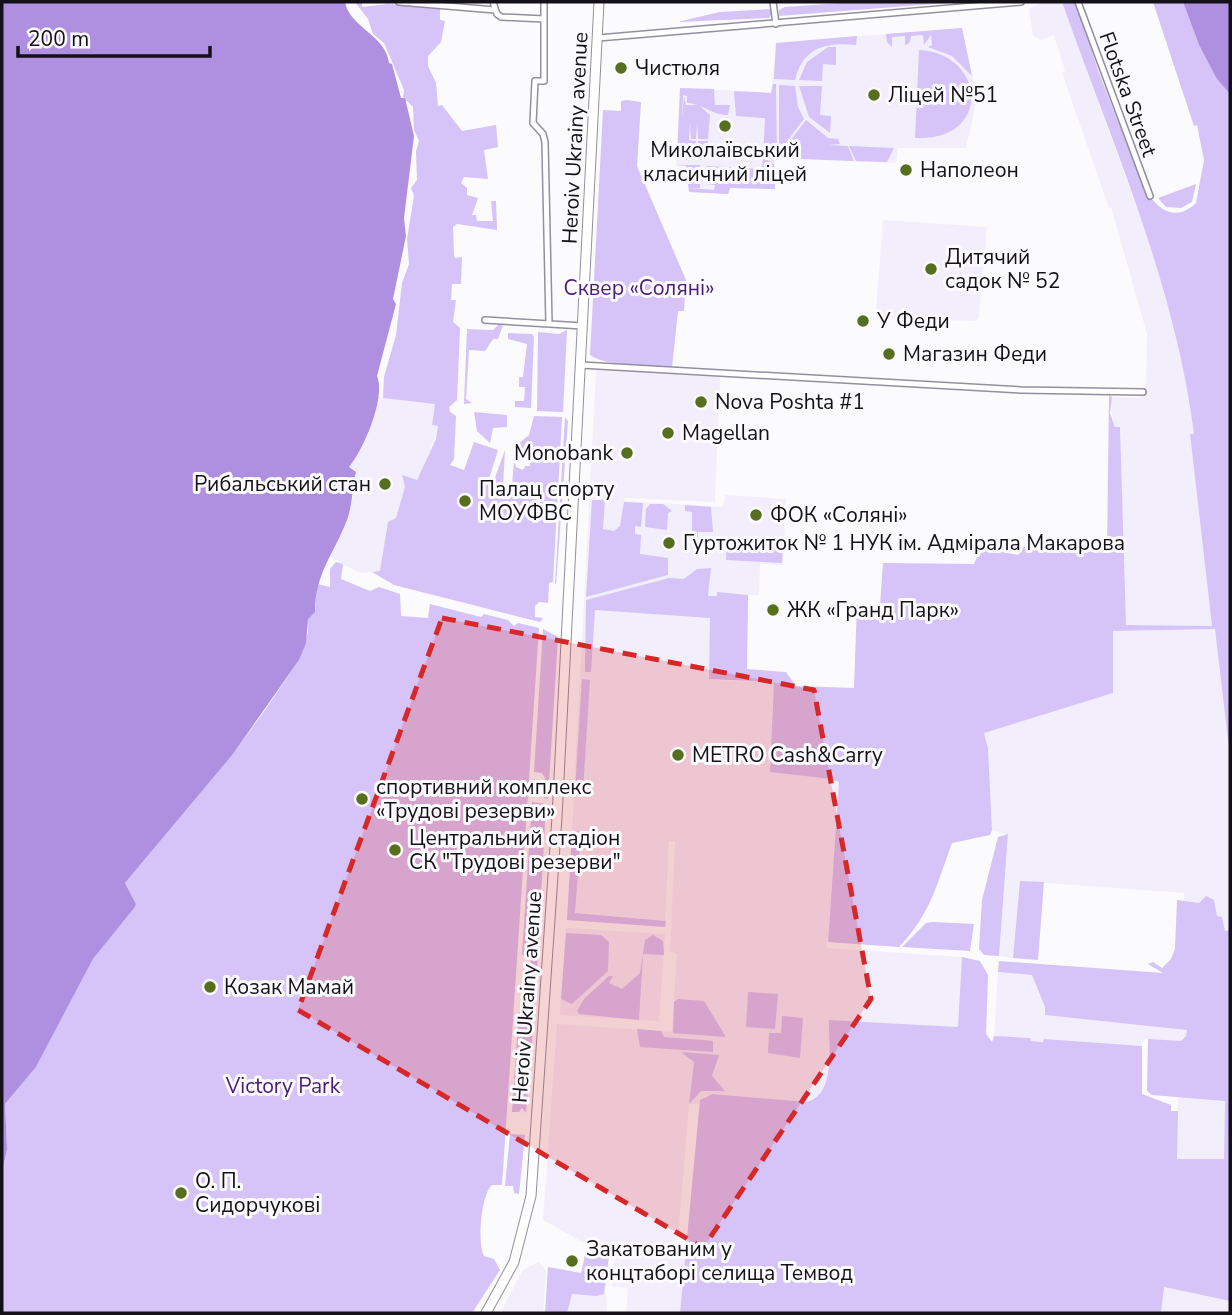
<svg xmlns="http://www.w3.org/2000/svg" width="1232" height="1315" viewBox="0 0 1232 1315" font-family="'Nunito Sans',sans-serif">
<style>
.built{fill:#f3eefc}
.green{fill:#d6c3f7}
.water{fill:#af8fdf}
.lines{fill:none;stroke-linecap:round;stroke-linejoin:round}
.minor-casing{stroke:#948f9e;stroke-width:8}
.trunk-casing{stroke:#948f9e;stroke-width:11}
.minor{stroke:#fff;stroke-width:5}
.trunk{stroke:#fff;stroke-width:9}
.marked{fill:#d62828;fill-opacity:0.2;stroke:#d62828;stroke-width:5;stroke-dasharray:14 9;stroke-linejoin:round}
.poi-dot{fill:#576e1f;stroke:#fbfafd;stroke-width:2.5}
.labels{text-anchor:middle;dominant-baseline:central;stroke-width:6;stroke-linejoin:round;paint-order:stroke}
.poi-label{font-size:21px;fill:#131117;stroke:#fbfafd;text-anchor:start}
.street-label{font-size:21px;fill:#131117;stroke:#fbfafd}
.park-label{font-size:21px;fill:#4a1b79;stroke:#fbfafd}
</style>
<rect width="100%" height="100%" fill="#fbfafd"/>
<!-- built -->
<path class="built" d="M 1043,2 L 1062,2 L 1163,280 L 1189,392 L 1194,434 L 1190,435 L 1212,626 L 1125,625 L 1120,427 L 1115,427 L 1110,404 L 1112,397 L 1139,398 L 1146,390 L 1147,334 L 1111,207 L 1109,208 L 1062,73 L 1065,71 L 1054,35 L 1040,40 L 1033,35 L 1029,9 Z
M 962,28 L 977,98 L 966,148 L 898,148 L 896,163 L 774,158 L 775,189 L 730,188 L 728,194 L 689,192 L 686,166 L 676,165 L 680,88 L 771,93 L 776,43 Z
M 883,220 L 987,227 L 979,317 L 975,321 L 880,318 L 876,311 Z
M 596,370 L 720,377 L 715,502 L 625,498 L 624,501 L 723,507 L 725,495 L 786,499 L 783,565 L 760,564 L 759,595 L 748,595 L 748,621 L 712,680 L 774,682 L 770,766 L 839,782 L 827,948 L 962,957 L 959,1027 L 830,1020 L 827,1084 L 818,1098 L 806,1102 L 712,1094 L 704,1096 L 698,1104 L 689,1104 L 678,1238 L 666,1249 L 584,1243 L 543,1220 L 557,1024 L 672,1032 L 677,954 L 670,951 L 675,841 L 669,841 L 665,921 L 568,912 Z
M 378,397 L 436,404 L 432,425 L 438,426 L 437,433 L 380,571 L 359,573 L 329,556 L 346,521 L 354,493 L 356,472 L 349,467 L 369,431 Z
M 1215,629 L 1230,757 L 1230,930 L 1225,931 L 1222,918 L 1184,902 L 1184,893 L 1020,881 L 1013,958 L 999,956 L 1008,835 L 992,830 L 988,748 L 984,732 L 1113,693 L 1113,631 Z
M 566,928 L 665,934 L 659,1021 L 560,1015 Z
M 998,972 L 1032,975 L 1045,1007 L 1045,1015 L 1190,1027 L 1188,1042 L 1144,1039 L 1142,1046 L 1030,1041 L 1030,1039 L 994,1036 Z
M 1178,1095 L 1225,1095 L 1224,1159 L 1177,1159 Z
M 615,1253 L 686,1259 L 680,1313 L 626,1313 L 628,1288 L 612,1286 Z
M 539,1262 L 546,1271 L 543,1313 L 500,1313 L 523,1270 Z
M 1163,1287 L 1230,1301 L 1230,1313 L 1161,1313 Z
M 606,1291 L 607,1313 L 567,1313 L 571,1294 L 600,1296 Z"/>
<!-- green -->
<path class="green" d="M 355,2 L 362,2 L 362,7 L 388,4 L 440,8 L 440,20 L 445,21 L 441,42 L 428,56 L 428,66 L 436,83 L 438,106 L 442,105 L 462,131 L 496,125 L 498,147 L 484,150 L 488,179 L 464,177 L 461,183 L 467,188 L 467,195 L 478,198 L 472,215 L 476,215 L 477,221 L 493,221 L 491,201 L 496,201 L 497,230 L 457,224 L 453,227 L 454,255 L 455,258 L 462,257 L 461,284 L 452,284 L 451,300 L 456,300 L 453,322 L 460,328 L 457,400 L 449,407 L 450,412 L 456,416 L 454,459 L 450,465 L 464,470 L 474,442 L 498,450 L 489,479 L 493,483 L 505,450 L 503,486 L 493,485 L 538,494 L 542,489 L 538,484 L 529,487 L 512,486 L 514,461 L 516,467 L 523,470 L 525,466 L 530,466 L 530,453 L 522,450 L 513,458 L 514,447 L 529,435 L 534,416 L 562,417 L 553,582 L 549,583 L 548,603 L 539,602 L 535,606 L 535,617 L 543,618 L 540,622 L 394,585 L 372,572 L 380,571 L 388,522 L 396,518 L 405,487 L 402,475 L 417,480 L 436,439 L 438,426 L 432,425 L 435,404 L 383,398 L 384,377 L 396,335 L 402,283 L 409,264 L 407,239 L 414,196 L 411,188 L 417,180 L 416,151 L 419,141 L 414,130 L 413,107 L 403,97 L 404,90 L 384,43 L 373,34 L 368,19 Z
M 855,2 L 959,2 L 779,16 L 779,10 L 785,7 Z
M 1062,2 L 1076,2 L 1099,73 L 1143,185 C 1155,208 1174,224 1196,203 L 1204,160 L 1197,125 L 1194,126 L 1153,2 L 1183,2 L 1199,45 L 1217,78 L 1230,94 L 1230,757 L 1215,629 L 1113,631 L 1113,693 L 984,733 L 988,748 L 992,830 L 990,835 L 952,843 C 937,884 930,915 899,947 L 828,942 L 839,782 L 831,779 L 770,772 L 774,682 L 709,679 L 710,618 L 595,610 L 591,672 L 585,672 L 586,600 L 669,578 L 684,579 L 697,569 L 711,568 L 708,596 L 717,596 L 717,592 L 748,595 L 747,669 L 786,672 L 796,686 L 854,688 L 857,605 L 880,605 L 883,563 L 974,564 L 981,548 L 1018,555 L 1025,546 L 1107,553 L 1109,395 L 1112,397 L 1110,413 L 1115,427 L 1120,427 L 1126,625 L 1212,626 L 1190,434 L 1194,434 C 1175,283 1112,144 1062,2 Z
M 771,9 L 772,14 L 769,18 L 677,22 L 720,12 Z
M 962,28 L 972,76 L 952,56 L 928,47 L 932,45 L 931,35 L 924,45 L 923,35 L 911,36 L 910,42 L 905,46 L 905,36 L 892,37 L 892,47 L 887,42 L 886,34 Z
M 857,36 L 856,45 C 826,42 803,47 795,80 L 774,79 L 776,43 Z
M 828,47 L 836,47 L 836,65 L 823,64 L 822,81 L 799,80 L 807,62 Z
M 919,50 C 986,53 993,142 915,138 Z
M 773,84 L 776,84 L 777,154 L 774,161 L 763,156 L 765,118 L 736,116 L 734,91 L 771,93 Z
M 779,85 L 795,86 L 798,107 L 804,119 L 779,152 Z
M 799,86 L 822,86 L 820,115 L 831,116 L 830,133 L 809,117 Z
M 680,88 L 714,89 L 715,105 L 730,105 L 728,115 C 711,115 704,104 687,103 L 687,96 L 683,95 L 682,119 L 684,96 L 686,105 L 699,105 L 710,115 L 708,139 L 698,139 L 697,123 L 696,139 L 691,139 L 690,123 L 689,140 L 696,141 L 696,147 L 689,147 L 689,156 L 690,148 L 696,148 L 697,156 L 698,141 L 708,141 L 705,160 L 677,159 Z
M 627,100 L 641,102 L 637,166 L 686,280 L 684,311 L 678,311 L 672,367 C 651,365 607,367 590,355 L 603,110 L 621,111 L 621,101 Z
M 806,120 L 828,138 L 838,139 L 840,144 L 828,145 L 848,146 L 854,161 L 777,158 Z
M 849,146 L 894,148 L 887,162 L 856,161 Z
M 763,157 L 774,164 L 775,189 L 730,188 L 728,194 L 689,192 L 686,166 L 676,165 L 700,165 L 700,188 L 691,188 L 714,190 L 715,185 L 706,184 L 707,166 L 762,169 Z
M 1196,184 L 1192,202 L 1181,208 L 1166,207 L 1158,198 Z
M 499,324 L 503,325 L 498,339 L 493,339 L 485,351 L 469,350 L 466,399 L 472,403 L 464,404 L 467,329 L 493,330 Z
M 567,330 L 563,412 L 537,411 L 538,332 L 559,334 Z
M 508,333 L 532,334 L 534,337 L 531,408 L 515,407 L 515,401 L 524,401 L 525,387 L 519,387 L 519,377 L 523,377 L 527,344 L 508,339 Z
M 474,412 L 507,415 L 507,427 L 493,428 L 490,443 L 477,431 Z
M 565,417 L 568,421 L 556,585 L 555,583 Z
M 592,500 L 605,500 L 603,529 L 614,531 L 620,526 L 624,502 L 643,503 L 641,527 L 635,526 L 635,534 L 641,535 L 640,554 L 668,558 L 668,575 L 586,597 Z
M 650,504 L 663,504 L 672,511 L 668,513 L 667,530 L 645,527 L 646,509 Z
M 685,505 L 711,507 L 713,532 L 698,532 L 698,538 L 692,539 L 692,512 L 685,511 Z
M 727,541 L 783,544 L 782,563 L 726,560 Z
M 336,562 L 343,564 L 341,579 L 370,591 L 379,587 L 400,594 L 401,616 L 428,618 L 430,604 L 481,617 L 484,614 L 508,620 L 514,626 L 518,623 L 539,628 L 502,1185 L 492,1185 C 481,1194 477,1244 484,1256 L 494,1259 L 500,1270 L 472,1313 L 2,1313 L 2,1172 L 7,1149 L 5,1104 L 36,1067 L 93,959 L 136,904 L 125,883 L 233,754 L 263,713 L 299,660 L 308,632 L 308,618 L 315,612 L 317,584 L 330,587 L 330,569 Z
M 543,629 L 558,637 L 548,799 L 544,798 L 545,778 L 542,773 L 534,772 Z
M 582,679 L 590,680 L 583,791 L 575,790 Z
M 532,802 L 546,804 L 535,1006 L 531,1007 L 528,1004 L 531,957 L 522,955 Z
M 577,831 L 581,831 L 575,913 L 666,921 L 665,927 L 567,920 L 572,833 Z
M 1008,834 L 999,956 L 984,955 L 979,949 L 982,900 L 998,837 Z
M 1020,881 L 1044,882 L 1038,960 L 1013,958 Z
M 1206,896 L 1214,900 L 1217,916 L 1222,917 L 1225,931 L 1230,930 L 1230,1301 L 1164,1287 L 1161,1313 L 680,1313 L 700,1100 L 712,1094 L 806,1102 C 837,1095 828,1045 829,1020 L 958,1027 L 962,957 L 980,961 L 988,975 L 986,1034 L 992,1042 L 994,1036 L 1030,1038 L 1031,1041 L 1043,1042 L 1044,1039 L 1142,1046 L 1142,1094 L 1171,1105 L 1171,1111 L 1178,1111 L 1177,1159 L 1224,1159 L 1225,1101 L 1152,1095 L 1147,1091 L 1148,1039 L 1181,1041 L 1186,1036 L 1187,1030 L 1045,1015 L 1045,1007 L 1032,975 L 998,972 L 999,961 L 1163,973 L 1148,964 L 1153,962 L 1162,968 L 1171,959 L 1175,949 L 1177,900 L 1199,903 Z
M 932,922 L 974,924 L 970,951 L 902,947 L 926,923 Z
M 566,933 L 601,935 L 609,942 L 608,971 L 572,1004 L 561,999 Z
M 653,935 L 663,941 L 664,955 L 643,954 L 639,1020 L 579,1014 L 577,1011 L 584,999 L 609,976 L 613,976 L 609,983 L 622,989 L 640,973 L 645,940 Z
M 748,992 L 778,994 L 775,1029 L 746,1027 Z
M 678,999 L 704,1001 L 726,1037 L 673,1033 L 674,1002 Z
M 519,1011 L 534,1016 L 526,1113 L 522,1108 L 519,1112 L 512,1112 Z
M 782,1016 L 803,1018 L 800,1058 L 768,1053 L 769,1033 L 781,1033 Z
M 637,1029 L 661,1031 L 664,1037 L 713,1041 L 713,1052 L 640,1047 Z
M 681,1052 L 719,1055 L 712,1076 L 725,1091 L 701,1091 L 689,1104 L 694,1062 Z
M 510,1134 L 525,1135 L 519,1194 L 514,1193 L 513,1186 L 505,1186 Z
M 585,1255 L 609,1257 L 604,1294 L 597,1296 L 572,1294 L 567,1313 L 545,1313 L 548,1267 L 581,1273 Z"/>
<!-- water -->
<path class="water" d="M 2,2 L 345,2 C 350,28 386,35 389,63 L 392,64 L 401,98 L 405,98 L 414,136 L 404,218 L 406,236 L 393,299 L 396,304 L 377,376 C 386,397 364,449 349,467 L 356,472 C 352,488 353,503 347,520 C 334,554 315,573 315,612 L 308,619 L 306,643 L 299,660 L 233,754 L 125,883 L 136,904 L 134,908 L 93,959 L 36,1067 L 5,1104 L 7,1149 L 2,1172 Z
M 1183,2 L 1230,2 L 1230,94 L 1217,79 L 1199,45 Z"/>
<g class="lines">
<defs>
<path id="minor" d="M 399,2 L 495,10
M 493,2 L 497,14 L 501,17 L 544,19
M 544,2 L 544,81 L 535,81 L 533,123 L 543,134 L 545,142 L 549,324
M 773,2 L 776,24
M 1078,2 L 1150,196
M 598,38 L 1021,2
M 485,320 L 583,326
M 581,365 L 1021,390 L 1143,392"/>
<path id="trunk" d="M 486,1313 L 514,1262 L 531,1196 L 557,817 L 599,2"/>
</defs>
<!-- minor casing -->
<use href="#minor" class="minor-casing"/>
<!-- trunk casing -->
<use href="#trunk" class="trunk-casing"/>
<!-- minor -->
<use href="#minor" class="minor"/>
<!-- trunk -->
<use href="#trunk" class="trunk"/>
</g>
<!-- marked area -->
<path class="marked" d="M 442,618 L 814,690 L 871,999 L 703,1248 L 298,1010 Z"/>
<!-- markers -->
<g class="poi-dot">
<circle cx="621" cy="68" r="7"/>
<circle cx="874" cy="95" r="7"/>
<circle cx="725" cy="126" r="7"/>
<circle cx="906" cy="170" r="7"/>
<circle cx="931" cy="269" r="7"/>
<circle cx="863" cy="321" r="7"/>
<circle cx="889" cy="354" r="7"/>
<circle cx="701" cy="402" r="7"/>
<circle cx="668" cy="433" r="7"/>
<circle cx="627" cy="453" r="7"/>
<circle cx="385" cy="484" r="7"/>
<circle cx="465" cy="501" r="7"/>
<circle cx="756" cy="515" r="7"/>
<circle cx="669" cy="543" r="7"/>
<circle cx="773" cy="610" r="7"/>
<circle cx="678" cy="755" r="7"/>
<circle cx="362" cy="799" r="7"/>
<circle cx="395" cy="850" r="7"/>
<circle cx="210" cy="987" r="7"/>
<circle cx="181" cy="1193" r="7"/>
<circle cx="572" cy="1261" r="7"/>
</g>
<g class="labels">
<!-- poi labels -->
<g class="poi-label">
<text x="635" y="68">Чистюля</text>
<text x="888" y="95">Ліцей №51</text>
<text x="725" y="150" text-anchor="middle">Миколаївський<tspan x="725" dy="24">класичний ліцей</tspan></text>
<text x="920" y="170">Наполеон</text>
<text x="945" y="257">Дитячий<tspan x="945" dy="24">садок № 52</tspan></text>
<text x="877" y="321">У Феди</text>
<text x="903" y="354">Магазин Феди</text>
<text x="715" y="402">Nova Poshta #1</text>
<text x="682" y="433">Magellan</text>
<text x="613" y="453" text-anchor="end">Monobank</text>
<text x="371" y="484" text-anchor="end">Рибальський стан</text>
<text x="479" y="489">Палац спорту<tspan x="479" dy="24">МОУФВС</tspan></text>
<text x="770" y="515">ФОК «Соляні»</text>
<text x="683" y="543">Гуртожиток № 1 НУК ім. Адмірала Макарова</text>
<text x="787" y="610">ЖК «Гранд Парк»</text>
<text x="692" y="755">METRO Cash&amp;Carry</text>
<text x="376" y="787">спортивний комплекс<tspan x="376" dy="24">«Трудові резерви»</tspan></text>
<text x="409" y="838">Центральний стадіон<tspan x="409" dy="24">СК "Трудові резерви"</tspan></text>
<text x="224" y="987">Козак Мамай</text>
<text x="195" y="1181">О. П.<tspan x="195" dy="24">Сидорчукові</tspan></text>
<text x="586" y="1249">Закатованим у<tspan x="586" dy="24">концтаборі селища Темвод</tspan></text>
</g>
<!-- street labels -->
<g class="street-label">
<text transform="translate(1128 94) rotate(70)">Flotska Street</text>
<text transform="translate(575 138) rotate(-87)">Heroiv Ukrainy avenue</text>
<text transform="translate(527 997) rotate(-86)">Heroiv Ukrainy avenue</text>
</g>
<!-- park labels -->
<g class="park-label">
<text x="639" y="288">Сквер «Соляні»</text>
<text x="283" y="1086">Victory Park</text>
</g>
</g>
<!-- border -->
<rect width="1232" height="1315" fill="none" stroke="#131117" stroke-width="7"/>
<!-- scale -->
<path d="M18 46v10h192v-10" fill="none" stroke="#131117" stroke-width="3.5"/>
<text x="28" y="46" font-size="21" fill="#131117" stroke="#fbfafd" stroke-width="5" paint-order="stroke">200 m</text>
</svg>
